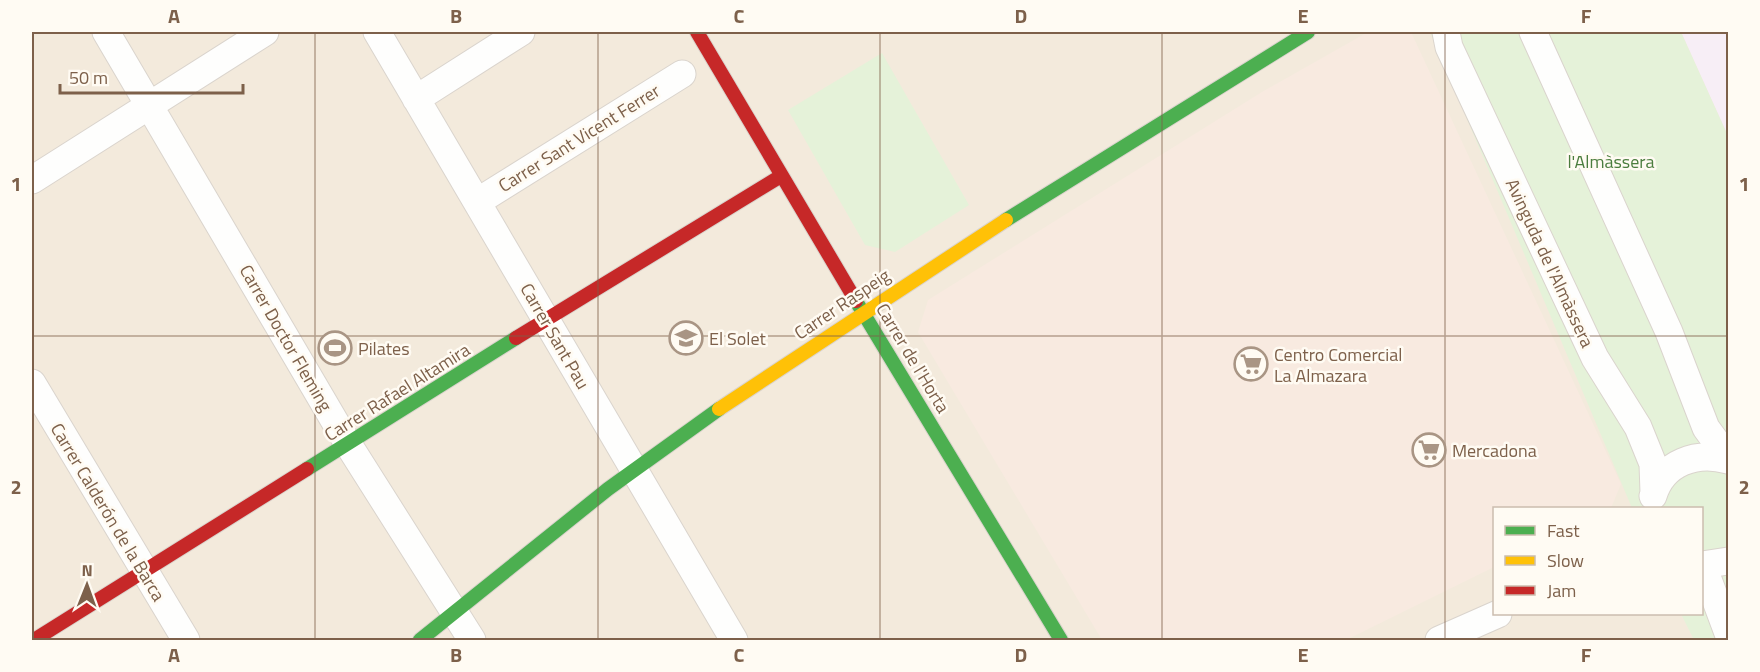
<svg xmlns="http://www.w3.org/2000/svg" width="1760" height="672" viewBox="0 0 1760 672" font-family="'Titillium Web',sans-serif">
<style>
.residential{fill:#f3eadc;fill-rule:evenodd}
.commercial{fill:#f8eae0}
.education{fill:#f7eef6}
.green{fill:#e5f2d9}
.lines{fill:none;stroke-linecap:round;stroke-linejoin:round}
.street-casing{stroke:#dad4cd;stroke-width:29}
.fast-casing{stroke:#dad4cd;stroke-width:16}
.slow-casing{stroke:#dad4cd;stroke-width:16}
.jam-casing{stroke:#dad4cd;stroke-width:16}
.street{stroke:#fefefd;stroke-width:27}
.fast{stroke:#4caf50;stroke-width:14}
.slow{stroke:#ffc107;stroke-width:14}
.jam{stroke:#c62828;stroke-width:14}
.grid{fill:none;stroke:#7d604a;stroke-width:1.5;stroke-opacity:0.55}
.labels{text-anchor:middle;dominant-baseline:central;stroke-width:5;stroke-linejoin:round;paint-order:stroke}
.street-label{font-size:18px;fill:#7d604a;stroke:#fffbf3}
.park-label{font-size:18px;fill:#4b7d3e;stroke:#fffbf3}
.poi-label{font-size:18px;fill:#7d604a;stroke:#fffbf3;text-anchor:start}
.neatline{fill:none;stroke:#7d604a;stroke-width:2}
.grid-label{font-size:20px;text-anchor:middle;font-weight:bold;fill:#7d604a}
</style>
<rect width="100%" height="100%" fill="#faf7ef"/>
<!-- residential -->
<path class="residential" d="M 32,32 L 1728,32 L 1728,640 L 32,640 ZM 1494,508 L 1702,508 L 1702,614 L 1494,614 Z"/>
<!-- commercial -->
<path class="commercial" d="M 1368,32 L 1411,32 L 1621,484 L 1611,508 L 1494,508 L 1494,567 L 1346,640 L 1102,640 L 918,332 L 928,300 L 1262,92 Z"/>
<!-- education -->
<path class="education" d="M 1681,32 L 1728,32 L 1728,136 Z"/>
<!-- green -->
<path class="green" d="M 1430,32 L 1681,32 L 1728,136 L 1728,640 L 1694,640 L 1681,614 L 1702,614 L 1702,508 L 1632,508 Z
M 882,53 L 969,205 L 895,252 L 865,245 L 788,110 Z"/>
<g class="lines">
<defs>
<path id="street" d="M 106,32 L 348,444 L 472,640
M 377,32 L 734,640
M 1446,32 L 1449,47 L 1595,358 L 1638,427 L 1653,464 L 1654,493
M 1533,32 L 1669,332 L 1706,428 L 1728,458
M 416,99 L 521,32
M 32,180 L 265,32
M 477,202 L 682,74
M 32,383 L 186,640
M 1653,496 C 1663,462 1697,451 1728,460
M 1702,565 L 1728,561
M 1703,566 L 1728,633
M 1439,640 L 1498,614"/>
<path id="fast" d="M 1006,220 L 1308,32
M 856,301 L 1061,640
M 307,469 L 516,338
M 420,640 L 608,489 L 719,409"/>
<path id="slow" d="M 719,409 L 1006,220"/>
<path id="jam" d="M 697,32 L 856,301
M 516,338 L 781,176
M 34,640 L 307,469"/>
</defs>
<!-- street casing -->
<use href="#street" class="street-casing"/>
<!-- fast casing -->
<use href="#fast" class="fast-casing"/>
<!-- slow casing -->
<use href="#slow" class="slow-casing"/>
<!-- jam casing -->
<use href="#jam" class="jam-casing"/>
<!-- street -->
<use href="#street" class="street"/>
<!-- fast -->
<use href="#fast" class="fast"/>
<!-- slow -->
<use href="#slow" class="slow"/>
<!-- jam -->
<use href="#jam" class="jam"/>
</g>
<!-- grid -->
<path class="grid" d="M 315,32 L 315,640M 598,32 L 598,640M 880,32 L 880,640M 1162,32 L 1162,640M 1445,32 L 1445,640M 32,336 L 1728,336"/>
<!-- icons -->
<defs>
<symbol id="school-ring" viewBox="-11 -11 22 22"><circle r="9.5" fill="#fffbf3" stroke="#a99584" stroke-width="1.5"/><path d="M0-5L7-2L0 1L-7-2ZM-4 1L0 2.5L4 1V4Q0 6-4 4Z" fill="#a99584"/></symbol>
<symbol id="stadium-ring" viewBox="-11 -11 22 22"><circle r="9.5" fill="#fffbf3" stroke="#a99584" stroke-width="1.5"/><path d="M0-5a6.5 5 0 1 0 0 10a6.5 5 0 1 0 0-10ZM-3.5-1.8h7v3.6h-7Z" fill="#a99584"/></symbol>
<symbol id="supermarket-ring" viewBox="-11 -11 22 22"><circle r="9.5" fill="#fffbf3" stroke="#a99584" stroke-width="1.5"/><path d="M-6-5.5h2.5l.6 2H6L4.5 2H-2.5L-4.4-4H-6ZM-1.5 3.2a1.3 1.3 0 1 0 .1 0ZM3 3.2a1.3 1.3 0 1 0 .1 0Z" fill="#a99584"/></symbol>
</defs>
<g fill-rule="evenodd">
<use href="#school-ring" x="667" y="319" width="38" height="38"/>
<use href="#stadium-ring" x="316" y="329" width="38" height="38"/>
<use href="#supermarket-ring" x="1232" y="345" width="38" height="38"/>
<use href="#supermarket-ring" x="1410" y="431" width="38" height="38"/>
</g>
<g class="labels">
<!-- street labels -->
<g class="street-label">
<text transform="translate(579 138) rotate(-32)">Carrer Sant Vicent Ferrer</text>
<text transform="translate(1550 263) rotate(65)">Avinguda de l'Almàssera</text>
<text transform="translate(842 304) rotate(-34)">Carrer Raspeig</text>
<text transform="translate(555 336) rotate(60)">Carrer Sant Pau</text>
<text transform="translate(286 338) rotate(60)">Carrer Doctor Fleming</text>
<text transform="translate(913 358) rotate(59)">Carrer de l'Horta</text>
<text transform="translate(397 392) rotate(-32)">Carrer Rafael Altamira</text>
<text transform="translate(108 512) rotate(59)">Carrer Calderón de la Barca</text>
</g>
<!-- park labels -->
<g class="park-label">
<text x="1611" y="161">l'Almàssera</text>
</g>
<!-- poi labels -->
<g class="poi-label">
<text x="709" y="338">El Solet</text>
<text x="358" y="348">Pilates</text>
<text x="1274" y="354">Centro Comercial<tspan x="1274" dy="21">La Almazara</tspan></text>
<text x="1452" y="450">Mercadona</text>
</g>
</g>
<!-- border -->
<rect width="1760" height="672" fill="none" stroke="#fffbf3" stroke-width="66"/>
<!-- legend -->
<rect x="1493" y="507" width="210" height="108" fill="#fffbf3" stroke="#cbbdaf" stroke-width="1.5"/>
<rect x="1505" y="526" width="30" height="9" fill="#4caf50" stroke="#cbbdaf" stroke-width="1.5"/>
<text x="1547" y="537" font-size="18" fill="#7d604a">Fast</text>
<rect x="1505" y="556" width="30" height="9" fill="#ffc107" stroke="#cbbdaf" stroke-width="1.5"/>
<text x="1547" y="567" font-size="18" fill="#7d604a">Slow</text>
<rect x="1505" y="586" width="30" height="9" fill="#c62828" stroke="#cbbdaf" stroke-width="1.5"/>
<text x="1547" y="597" font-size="18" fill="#7d604a">Jam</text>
<!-- north arrow -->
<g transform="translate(87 585) rotate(1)" stroke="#fffbf3" stroke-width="4.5" paint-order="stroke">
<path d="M0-4.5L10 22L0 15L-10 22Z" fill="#7d604a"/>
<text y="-9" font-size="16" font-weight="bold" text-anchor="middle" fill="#7d604a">N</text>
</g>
<!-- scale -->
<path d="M60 84v9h183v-9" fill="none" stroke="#7d604a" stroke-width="3"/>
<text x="69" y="84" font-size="18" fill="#7d604a" stroke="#fffbf3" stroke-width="4.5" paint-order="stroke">50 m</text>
<rect x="33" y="33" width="1694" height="606" class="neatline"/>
<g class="grid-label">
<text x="174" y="23">A</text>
<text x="456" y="23">B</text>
<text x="739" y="23">C</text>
<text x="1021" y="23">D</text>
<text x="1303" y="23">E</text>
<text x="1586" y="23">F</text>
<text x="16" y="191">1</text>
<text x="1744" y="191">1</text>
<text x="16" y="494">2</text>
<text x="1744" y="494">2</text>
<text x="174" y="662">A</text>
<text x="456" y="662">B</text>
<text x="739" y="662">C</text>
<text x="1021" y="662">D</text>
<text x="1303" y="662">E</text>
<text x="1586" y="662">F</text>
</g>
</svg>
